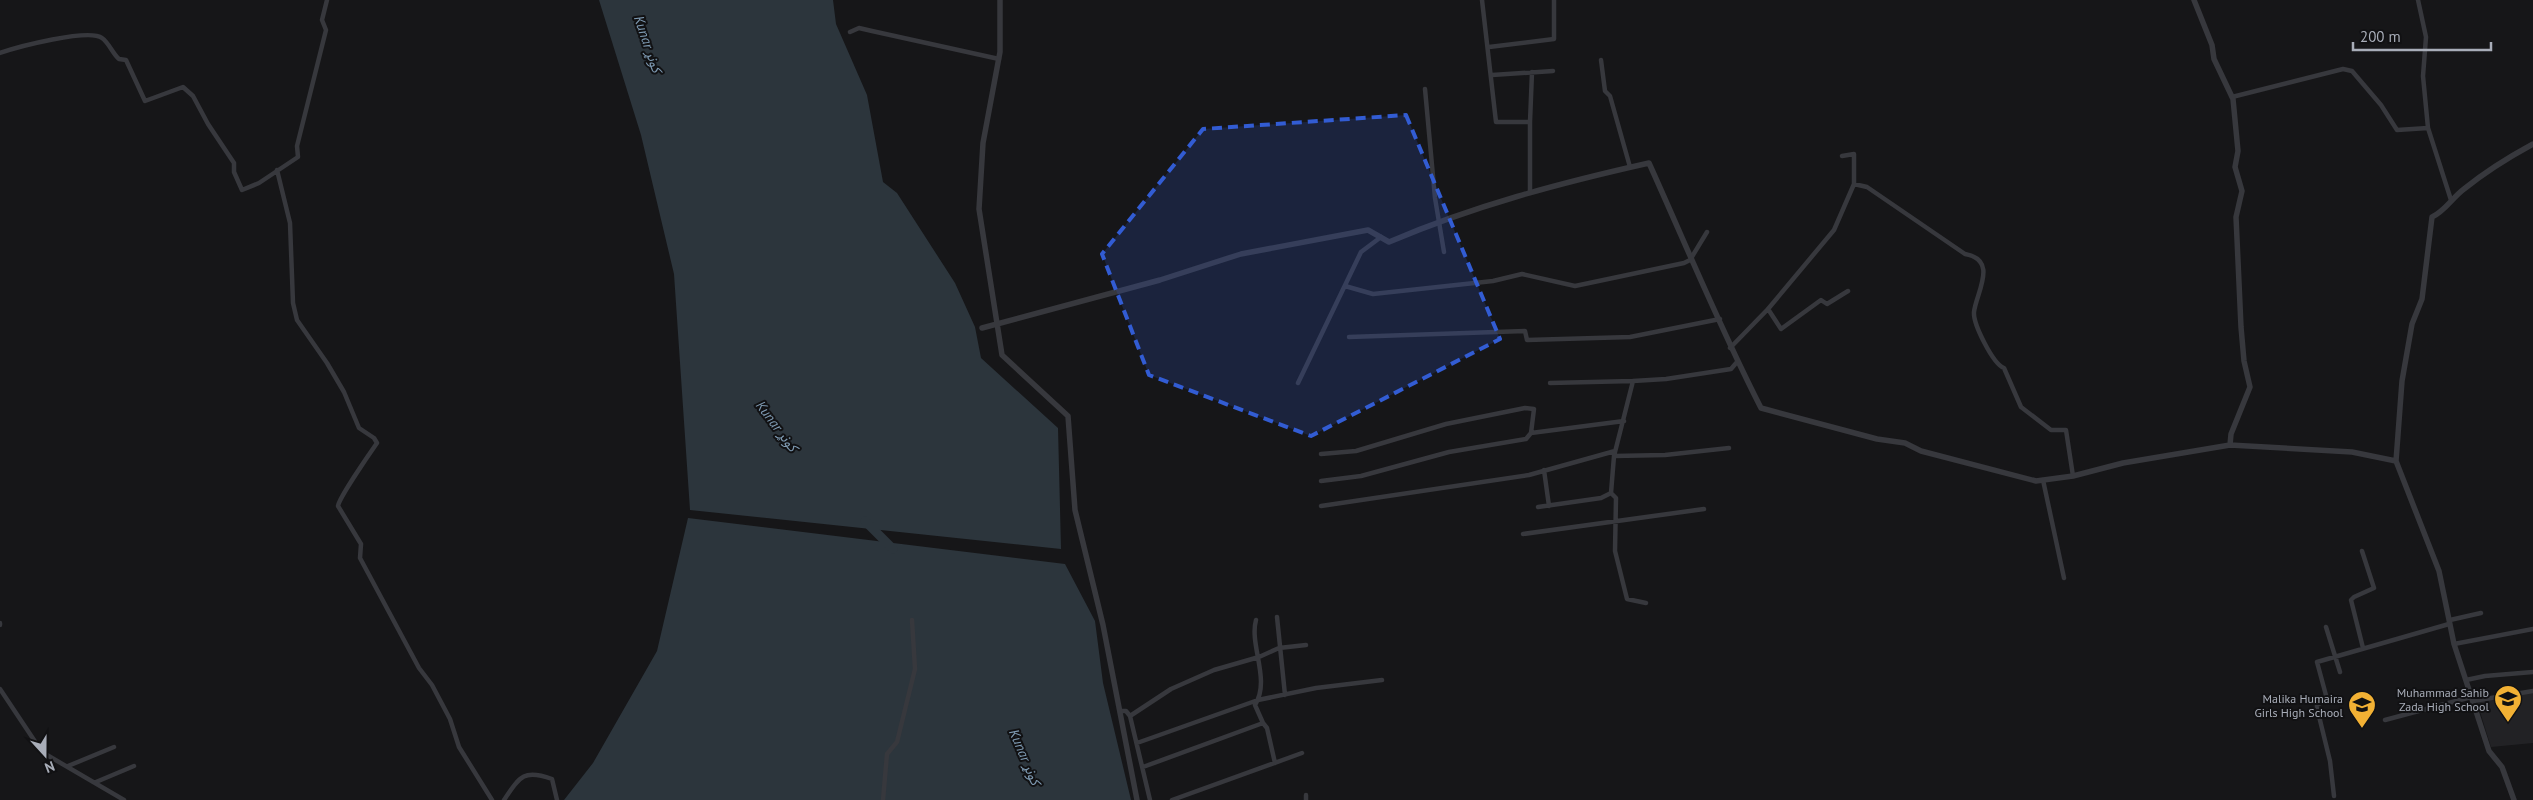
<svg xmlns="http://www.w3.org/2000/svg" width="2533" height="800" viewBox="0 0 2533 800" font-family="'PT Sans','Noto Sans Arabic',sans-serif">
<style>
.built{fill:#222225}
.water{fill:#2c353c}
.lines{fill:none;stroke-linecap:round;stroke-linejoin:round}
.river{stroke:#2c353c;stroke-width:9}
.minor{stroke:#37383d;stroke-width:4.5}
.tertiary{stroke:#37383d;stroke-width:5.5}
.marked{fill:#325cd3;fill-opacity:0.2;stroke:#325cd3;stroke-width:4;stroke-dasharray:10 6;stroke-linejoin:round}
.labels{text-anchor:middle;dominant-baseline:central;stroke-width:4;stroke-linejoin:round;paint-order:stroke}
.poi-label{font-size:12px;fill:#a8adb8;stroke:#111113;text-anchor:end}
.water-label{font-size:14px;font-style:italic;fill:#7f9bb3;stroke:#111113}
</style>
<rect width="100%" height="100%" fill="#161618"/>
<!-- built -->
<path class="built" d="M 2533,690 L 2533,743 L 2491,747 L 2477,702 Z"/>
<!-- water -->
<path class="water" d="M 599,0 L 833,0 L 836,24 L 867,95 L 883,182 L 897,193 L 955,283 L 975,327 L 981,358 L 1058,428 L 1061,549 L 690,510 L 674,274 L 641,135 Z
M 688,518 L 1065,564 L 1095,621 L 1103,683 L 1131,800 L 564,800 L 593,763 L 657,651 Z"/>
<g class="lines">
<!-- river -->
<path class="river" d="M 865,521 L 893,549"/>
<!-- minor -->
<path class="minor" d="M 1482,0 L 1496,122 L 1530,122 L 1530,193
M 850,32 L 859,28 L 872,31 L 999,59
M 1489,47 L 1554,39 L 1554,0
M 0,53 C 17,47 89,28 102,38 C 109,43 113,54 119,59 L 126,60 L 145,101 L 183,87 L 193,96 L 208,124 L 234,163 L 234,172 L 242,190 L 259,183 L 298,157 L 297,146 L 326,30 L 322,20 L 327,0
M 1601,60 L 1605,91 L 1610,96 L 1630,167
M 1492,75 L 1553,71
M 1425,89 L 1435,198 L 1444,252
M 2232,97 L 2343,69 L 2352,71 L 2381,105 L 2397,130 L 2428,128 L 2423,76 L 2426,37 L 2418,0
M 1530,122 L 1532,72
M 2428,128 L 2451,200
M 1842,156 L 1854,154 L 1854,184
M 277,170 L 290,223 L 293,303 L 297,320 L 327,363 L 344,392 L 359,428 L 374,438 L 377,443 C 370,453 339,498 338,506 L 361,544 L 360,558 L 419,668 L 432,685 L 450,719 L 459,747 L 492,800
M 1345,286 L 1373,294 L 1493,281 L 1522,274 L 1575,286 L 1684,263 L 1690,260 L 1707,232
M 1768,309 L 1781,329 L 1821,300 L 1827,304 L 1848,291
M 1349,337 L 1525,331 L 1527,340 L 1630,337 L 1720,319
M 1730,348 L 1768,309 L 1834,230 L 1854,184 L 1867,187 L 1965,254 C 1999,260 1976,293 1974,312 C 1973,324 1993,364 2004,368 L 2021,407 L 2051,430 L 2066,430 L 2073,476
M 1298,383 L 1361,252 L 1381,237
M 1550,383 L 1633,381
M 1321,454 L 1356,451 L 1446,424 L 1525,408 L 1534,409 L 1531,433
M 1544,470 L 1549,506
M 2043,480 L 2064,578
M 1321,481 L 1361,476 L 1449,452 L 1526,439 L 1531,433 L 1624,421
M 1321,506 L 1529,475 L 1615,451 L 1614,456 L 1665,455 L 1729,448
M 1538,507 L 1601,498 L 1611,493
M 1523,534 L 1704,509
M 2362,551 L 2374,588 L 2354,597 L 2351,600 L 2363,648
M 1646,603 L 1627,599 L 1615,551 L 1616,498 L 1611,493 L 1614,456 L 1633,381 L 1666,379 L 1731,369 L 1737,362
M 1277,617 L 1285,695
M 2450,620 L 2481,613
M 0,623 L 0,625
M 2326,627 L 2340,672
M 2454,644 L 2533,629
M 2466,680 L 2485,676 L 2533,672
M 0,689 L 40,749 L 47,755 L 124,800
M 2473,701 L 2533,691
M 1120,711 L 1126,711 L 1130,716 L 1150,800
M 1130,716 L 1171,689 L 1214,670 L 1259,657 L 1279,648 L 1306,645
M 2385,720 L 2471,697
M 1263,723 L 1267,728 L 1275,763
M 1137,743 L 1258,700 L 1316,688 L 1382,680
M 68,766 L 114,747
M 1143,767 L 1263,723 L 1255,705 C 1271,680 1249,645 1256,620
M 96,782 L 134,766
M 1306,795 L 1306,800
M 2334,796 L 2330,761 L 2317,708 L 2317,705 L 2327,699 L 2317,662 L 2449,624
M 504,800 C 520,776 524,769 552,779 L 557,800
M 883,800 L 887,754 L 897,742 L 915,669 L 912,620
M 1172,800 L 1302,753"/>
<!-- tertiary -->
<path class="tertiary" d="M 1000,0 L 1000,52 L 983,143 L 979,209 L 1002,355 L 1068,416 L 1075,510 L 1103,625 L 1137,800
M 2194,0 L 2212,45 L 2214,59 L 2233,99 L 2238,151 L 2235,167 L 2242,191 L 2236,217 L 2241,327 L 2244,361 L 2250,387 L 2231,434 L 2230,445
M 982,328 L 1160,280 L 1241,254 L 1368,230 L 1389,242 C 1473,206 1560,183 1649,163 C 1686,245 1720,328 1761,408 L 1877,439 L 1905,443 L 1921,451 L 2036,481 L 2073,476 L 2123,463 L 2230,445 L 2352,452 L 2396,461
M 2514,800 L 2502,767 L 2489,751 L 2454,644 L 2439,571 L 2396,461 L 2402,381 L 2412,324 L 2422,299 L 2432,217 C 2445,211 2452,198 2464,189 C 2485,172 2509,157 2533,144"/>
</g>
<!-- marked area -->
<path class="marked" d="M 1406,115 L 1500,339 L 1311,436 L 1149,375 L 1102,254 L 1203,129 Z"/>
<!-- icons -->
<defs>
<symbol id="school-pin" viewBox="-11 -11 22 30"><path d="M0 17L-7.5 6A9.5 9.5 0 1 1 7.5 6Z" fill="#f2b134" stroke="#111113"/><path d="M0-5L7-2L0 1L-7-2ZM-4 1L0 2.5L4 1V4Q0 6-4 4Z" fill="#111"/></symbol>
</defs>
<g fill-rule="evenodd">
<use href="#school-pin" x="2492" y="683" width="32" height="43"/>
<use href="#school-pin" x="2346" y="689" width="32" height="43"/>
</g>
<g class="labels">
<!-- poi labels -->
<g class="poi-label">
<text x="2489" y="692">Muhammad Sahib<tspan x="2489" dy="14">Zada High School</tspan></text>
<text x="2343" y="698">Malika Humaira<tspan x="2343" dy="14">Girls High School</tspan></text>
</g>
<!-- water labels -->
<g class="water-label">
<text transform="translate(648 44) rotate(71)">Kunar کونړ</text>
<text transform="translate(777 426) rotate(53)">Kunar کونړ</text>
<text transform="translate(1025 757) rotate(67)">Kunar کونړ</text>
</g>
</g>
<!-- north arrow -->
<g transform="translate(45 755) rotate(159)" stroke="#111113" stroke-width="4" paint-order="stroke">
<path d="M0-4L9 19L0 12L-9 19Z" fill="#a8adb8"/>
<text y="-8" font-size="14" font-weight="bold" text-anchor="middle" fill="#a8adb8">N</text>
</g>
<!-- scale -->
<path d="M2353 42v8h138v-8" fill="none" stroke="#a8adb8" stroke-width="2.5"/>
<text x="2360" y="42" font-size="15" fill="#a8adb8" stroke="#111113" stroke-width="4" paint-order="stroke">200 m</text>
</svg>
